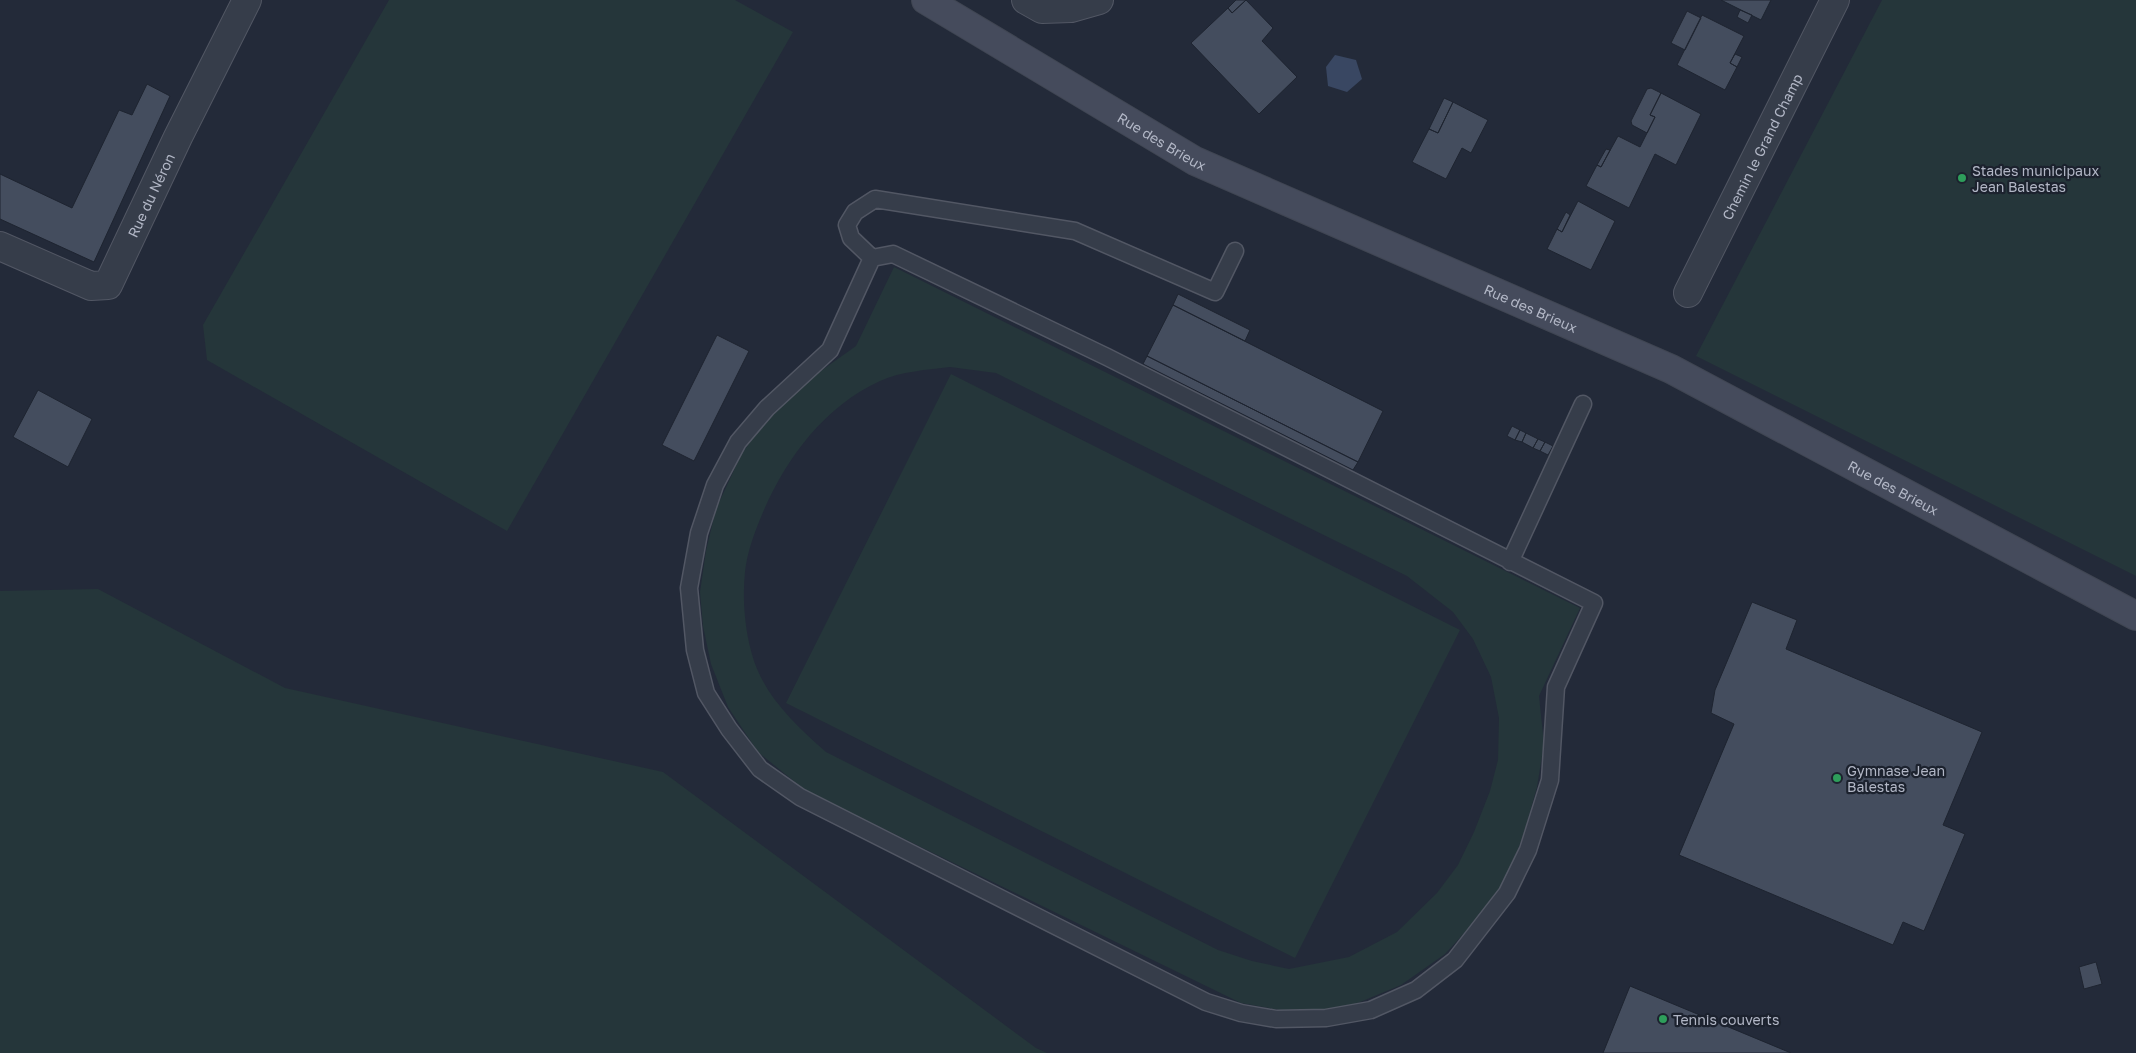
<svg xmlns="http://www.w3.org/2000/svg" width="2136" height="1053" viewBox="0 0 2136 1053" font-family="'Golos Text',sans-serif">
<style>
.green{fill:#25363a;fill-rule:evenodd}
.water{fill:#394762}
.building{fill:#444d5e;stroke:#1e2430}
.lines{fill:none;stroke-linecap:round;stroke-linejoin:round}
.lane-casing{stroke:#525764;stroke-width:19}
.street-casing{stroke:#525764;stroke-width:30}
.secondary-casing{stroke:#404653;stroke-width:30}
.lane{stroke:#363d4a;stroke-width:16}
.street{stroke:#363d4a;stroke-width:28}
.secondary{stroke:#454b5c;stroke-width:28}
.leisure-dot{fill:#2e9e5b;stroke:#1c222e;stroke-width:2}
.labels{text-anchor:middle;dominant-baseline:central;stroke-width:4.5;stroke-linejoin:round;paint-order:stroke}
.street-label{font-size:14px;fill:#b2b7c6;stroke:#1c222e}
.poi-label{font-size:14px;fill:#b2b7c6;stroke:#1c222e;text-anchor:start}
</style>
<rect width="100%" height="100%" fill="#232a39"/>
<!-- green -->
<path class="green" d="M 389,0 L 735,0 L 793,32 L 507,531 L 207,360 L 203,325 Z
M 1882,0 L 2136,0 L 2136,576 L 1696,356 Z
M 894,267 L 1580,608 L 1539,696 L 1544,744 L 1537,787 L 1524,833 L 1507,879 L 1478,918 L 1445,954 L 1401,985 L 1353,1005 L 1302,1014 L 1241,1003 L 806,791 L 758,752 L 728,707 L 711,664 L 703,626 L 700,592 L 706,551 L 716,509 L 741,455 L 766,419 L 801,385 L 856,346 ZM 950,367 L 996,373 L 1024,387 L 1407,576 L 1453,612 L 1473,639 L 1491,677 L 1499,718 L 1498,760 L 1490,791 L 1474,832 L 1458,865 L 1437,893 L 1397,932 L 1349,957 L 1289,969 L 1252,961 L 1218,950 L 826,752 C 797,726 767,699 754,661 C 745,633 742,601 745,572 C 747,553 754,534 761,517 C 784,461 823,407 880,381 C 901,371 928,370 950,367 Z
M 951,374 L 1460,630 L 1295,958 L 786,703 Z
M 98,589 L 285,688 L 663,772 L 1036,1048 L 1047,1053 L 0,1053 L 0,591 Z"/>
<!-- water -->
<path class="water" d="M 1335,55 L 1356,60 L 1362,79 L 1347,92 L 1328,86 L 1326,67 Z"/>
<!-- building -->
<path class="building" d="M 1236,0 L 1246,0 L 1232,13 L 1228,8 Z
M 1246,0 L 1273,28 L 1262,41 L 1297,77 L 1259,114 L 1191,43 L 1228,8 L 1232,13 Z
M 1721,0 L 1771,0 L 1761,20 Z
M 1740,10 L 1752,15 L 1748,23 L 1737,17 Z
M 1687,11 L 1701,18 L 1685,50 L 1671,43 Z
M 1702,15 L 1744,36 L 1730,63 L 1737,67 L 1725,90 L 1677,65 Z
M 1735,54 L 1742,57 L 1737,67 L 1730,63 Z
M 147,84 L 170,96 L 94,262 L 0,219 L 0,174 L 72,208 L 119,110 L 132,115 Z
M 1651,88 L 1661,93 L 1650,115 L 1655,117 L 1647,133 L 1632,125 L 1631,121 L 1647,89 Z
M 1661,93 L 1701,114 L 1676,165 L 1655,154 L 1629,208 L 1586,186 L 1597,165 L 1601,167 L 1618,136 L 1640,147 L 1655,117 L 1650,115 Z
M 1444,98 L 1453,102 L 1438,133 L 1429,129 Z
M 1453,102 L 1488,120 L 1471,153 L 1462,148 L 1446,179 L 1412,162 L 1429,129 L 1438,133 Z
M 1606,149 L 1610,150 L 1601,167 L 1597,165 Z
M 1578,201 L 1615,221 L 1591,270 L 1547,249 L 1557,229 L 1562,232 Z
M 1566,212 L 1570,215 L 1562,232 L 1557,229 Z
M 1178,294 L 1250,330 L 1245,341 L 1173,305 Z
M 1173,305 L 1383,411 L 1358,462 L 1147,356 Z
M 717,335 L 749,351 L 694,461 L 662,445 Z
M 1147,356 L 1358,462 L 1353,470 L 1143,364 Z
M 38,390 L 92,419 L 68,467 L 13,437 Z
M 1512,426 L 1520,430 L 1515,440 L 1507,436 Z
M 1520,430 L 1526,433 L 1522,442 L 1515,440 Z
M 1526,433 L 1538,439 L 1533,448 L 1522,442 Z
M 1538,439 L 1545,442 L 1540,451 L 1533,448 Z
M 1545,442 L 1553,446 L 1548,455 L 1540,451 Z
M 1752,602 L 1797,620 L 1786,649 L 1982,732 L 1943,825 L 1965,834 L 1924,931 L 1903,922 L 1893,945 L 1679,855 L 1734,724 L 1711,713 L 1715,690 Z
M 2096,962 L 2102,984 L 2084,989 L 2079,967 Z
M 1630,986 L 1791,1053 L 1603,1053 Z"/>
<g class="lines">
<defs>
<path id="lane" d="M 893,254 L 1107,357 L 1594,603 L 1556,687 L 1550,780 L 1528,850 L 1507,893 L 1455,960 L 1416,990 L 1371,1010 L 1326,1018 L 1276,1019 L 1241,1013 L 1206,1002 L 800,797 L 760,769 L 729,729 L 706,693 L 695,650 L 689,588 L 699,533 L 715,485 L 738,442 L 767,408 L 830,350 L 872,258 Z
M 872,258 L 851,238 L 847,225 L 855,212 L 875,199 L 1075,231 L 1215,292 L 1235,251
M 1510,562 L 1583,404"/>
<g id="street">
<path d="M 1026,0 L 1042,9 L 1071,8 L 1099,0"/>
<path id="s1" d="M 0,246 L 91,286 L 108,285 L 178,137 L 247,0"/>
<path id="s2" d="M 1688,293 L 1835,0"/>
</g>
<g id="secondary">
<path id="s3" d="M 926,0 L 1195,161 L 1671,369 L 2136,616"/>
</g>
</defs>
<!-- lane casing -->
<use href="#lane" class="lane-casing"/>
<!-- street casing -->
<use href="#street" class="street-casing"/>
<!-- secondary casing -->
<use href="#secondary" class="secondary-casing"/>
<!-- lane -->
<use href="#lane" class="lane"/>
<!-- street -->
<use href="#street" class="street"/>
<!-- secondary -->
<use href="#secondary" class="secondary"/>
</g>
<!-- markers -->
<g class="leisure-dot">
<circle cx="1962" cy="178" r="5"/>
<circle cx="1837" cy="778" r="5"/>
<circle cx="1663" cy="1019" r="5"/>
</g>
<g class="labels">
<!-- street labels -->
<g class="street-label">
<text stroke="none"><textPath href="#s3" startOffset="275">Rue des Brieux</textPath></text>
<text stroke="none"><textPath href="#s2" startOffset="164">Chemin le Grand Champ</textPath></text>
<text stroke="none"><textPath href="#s1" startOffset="216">Rue du Néron</textPath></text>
<text stroke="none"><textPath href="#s3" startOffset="680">Rue des Brieux</textPath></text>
<text stroke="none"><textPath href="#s3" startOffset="1085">Rue des Brieux</textPath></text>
</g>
<!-- poi labels -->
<g class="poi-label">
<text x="1972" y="170">Stades municipaux<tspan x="1972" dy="16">Jean Balestas</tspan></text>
<text x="1847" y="770">Gymnase Jean<tspan x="1847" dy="16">Balestas</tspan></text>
<text x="1673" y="1019">Tennis couverts</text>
</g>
</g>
</svg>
